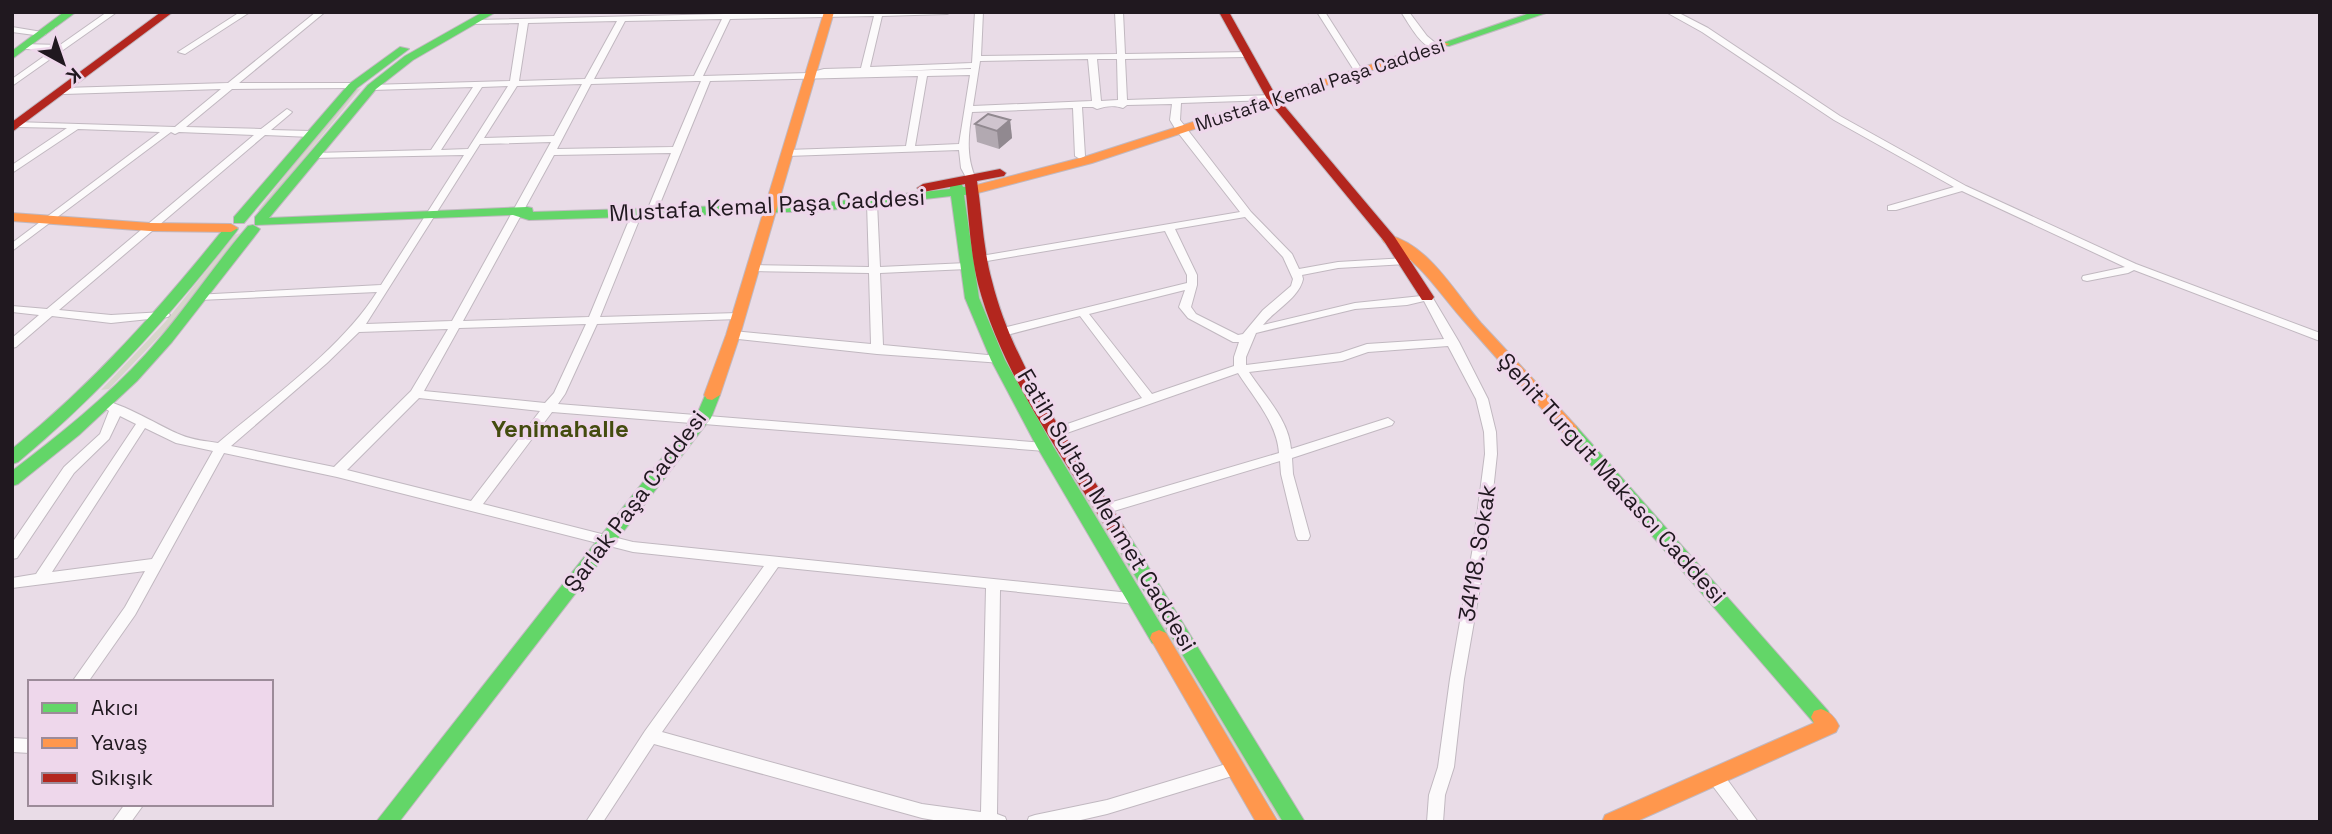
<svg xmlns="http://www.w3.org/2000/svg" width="2332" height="834" viewBox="0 0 2332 834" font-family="'Space Grotesk',sans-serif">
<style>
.green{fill:#d8d5cc}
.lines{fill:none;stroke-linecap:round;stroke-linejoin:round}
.street-casing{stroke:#c1b8c0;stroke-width:2}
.fast-casing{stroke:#c1b8c0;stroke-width:2}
.slow-casing{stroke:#c1b8c0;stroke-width:2}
.jam-casing{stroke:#c1b8c0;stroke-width:2}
.street{fill:#fcfafb;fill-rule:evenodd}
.fast{fill:#63d668;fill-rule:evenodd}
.slow{fill:#ff974d;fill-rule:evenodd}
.jam{fill:#b3261e;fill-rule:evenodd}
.wall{fill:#b2a9b1}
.shaded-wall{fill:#918990}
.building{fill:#cfc4ce;stroke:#918990;stroke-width:2}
.labels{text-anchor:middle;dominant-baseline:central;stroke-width:6;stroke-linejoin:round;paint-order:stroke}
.far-street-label{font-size:19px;fill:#20181f;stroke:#eed7eb}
.street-label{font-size:23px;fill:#20181f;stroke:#eed7eb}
.neighbourhood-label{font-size:24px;font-weight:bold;fill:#444b0f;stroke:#eed7eb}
</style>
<rect width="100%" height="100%" fill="#e9dce7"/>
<!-- green -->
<path class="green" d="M 361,88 L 261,211 L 258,210 L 352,91 Z
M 968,200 L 984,295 L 993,324 L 1142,581 L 1136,584 L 1006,364 L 980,301 L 963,201 Z
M 240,233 L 173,322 L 109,389 L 101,390 L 166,321 L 235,235 Z
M 1147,599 L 1151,600 L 1287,822 L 1280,822 L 1146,602 Z"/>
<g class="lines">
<defs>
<path id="street" d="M 107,12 L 117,12 L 12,86 L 12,79 L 53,50 L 25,49 L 21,46 L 22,44 L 60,45 Z
M 240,12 L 250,12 L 185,54 L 178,52 Z
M 316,12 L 325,12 L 239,83 L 353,83 L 357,86 L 356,88 L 232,89 L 186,127 L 261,129 L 287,109 L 292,112 L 290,114 L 271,130 L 311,131 L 316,134 L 311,137 L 265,135 L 59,310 L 111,315 L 164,312 L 168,313 L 170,315 L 168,317 L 111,323 L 52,316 L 16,347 L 12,348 L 12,338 L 39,315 L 12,312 L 12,306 L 47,309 L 254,135 L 179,132 L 175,134 L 171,132 L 12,251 L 12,243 L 160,132 L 78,129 L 12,173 L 12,165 L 67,128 L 17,127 L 14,126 L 14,122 L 175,127 L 221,89 L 64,94 L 60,91 L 64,88 L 228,83 Z
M 725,12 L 733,12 L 733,14 L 951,12 L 947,14 L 882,16 L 870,67 L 972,63 L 975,12 L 983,12 L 981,56 L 1117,54 L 1115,12 L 1123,12 L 1125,54 L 1250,52 L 1250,56 L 1247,57 L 1125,59 L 1127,100 L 1274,95 L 1275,97 L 1271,100 L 1181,103 L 1180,120 L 1251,212 L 1292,254 L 1299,269 L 1338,262 L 1406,258 L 1411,261 L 1406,264 L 1338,268 L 1302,275 L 1303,279 C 1299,298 1275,310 1263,325 L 1355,303 L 1431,295 L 1459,342 L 1488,399 L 1496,432 L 1497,454 L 1487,547 L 1464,679 L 1454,767 L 1445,795 L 1443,822 L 1427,822 L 1429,795 L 1438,767 L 1450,679 L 1473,547 L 1485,454 L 1484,432 L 1476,399 L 1448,346 L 1368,352 L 1342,361 L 1249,372 C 1264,395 1289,420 1291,449 L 1388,418 L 1394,422 L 1392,425 L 1292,458 L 1293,474 L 1310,536 L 1308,540 L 1298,540 L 1296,536 L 1281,474 L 1280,461 L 1104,514 L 1099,512 L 1097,509 L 1099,506 L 1279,453 C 1277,423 1254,398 1238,373 L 1061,435 L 1053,435 L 1051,432 L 1053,429 L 1142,398 L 1080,316 L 1003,336 L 997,332 L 1003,328 L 1187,283 L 1187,275 L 1165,231 L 981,262 L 976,259 L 981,256 L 1240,212 L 1176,130 L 1170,120 L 1172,104 L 1127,105 L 1123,108 C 1115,105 1105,106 1097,109 L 1093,107 L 1082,107 L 1085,156 L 1080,159 L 1075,156 L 1073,108 L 972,112 C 968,135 966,158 976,179 L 971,182 L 968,181 L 961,168 L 959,150 L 787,156 L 782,153 L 787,150 L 906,146 L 918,76 L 710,81 L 659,206 L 654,209 L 649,206 L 671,153 L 554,155 L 463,321 L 589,317 L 632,213 L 637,210 L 642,213 L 600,317 L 738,313 L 744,316 L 738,319 L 597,324 L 565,394 L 558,404 L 1045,443 L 1051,447 L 1049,450 L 1045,451 L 552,412 L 483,504 L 633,542 L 1140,594 L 1142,598 L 1140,602 L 1135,604 L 1000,590 L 997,814 L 1005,817 L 1007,822 L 945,822 L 922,818 L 654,744 L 603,822 L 586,822 L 645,731 L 764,566 L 633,552 L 337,477 L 224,453 L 135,615 L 88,682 L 72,682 L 125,607 L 145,571 L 12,588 L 12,578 L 36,574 L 136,424 L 120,416 L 109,439 L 74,473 L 17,558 L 12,559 L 12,543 L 64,467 L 100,434 L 109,411 L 99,404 L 101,401 C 116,399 163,428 181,435 C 192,440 206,441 218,443 C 270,399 341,349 377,292 L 199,300 L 195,299 L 193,297 L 195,295 L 381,285 L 464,155 L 311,158 L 309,156 L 314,153 L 431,150 L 473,87 L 372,90 L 368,87 L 369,85 L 510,81 L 519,23 L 471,24 L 471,20 L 474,20 L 724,14 ZM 874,16 L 861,68 L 824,69 L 809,73 L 703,76 L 730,19 ZM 722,19 L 694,76 L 594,79 L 625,21 ZM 617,21 L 585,79 L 519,81 L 528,23 ZM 1088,59 L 1092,101 L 973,106 L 980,61 ZM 1097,59 L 1117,59 L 1118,100 L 1101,101 ZM 971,68 L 971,69 L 896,71 ZM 970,75 L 959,144 L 915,146 L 927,76 ZM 696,81 L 701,81 L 673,147 L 557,149 L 591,84 ZM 582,84 L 554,136 L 484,138 L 517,86 ZM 508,86 L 468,149 L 441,150 L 482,87 ZM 551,142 L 452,321 L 366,324 L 480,144 ZM 1245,217 L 1283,257 L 1293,279 L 1291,286 L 1263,310 L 1243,334 L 1238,335 L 1196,314 L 1191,307 L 1197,285 L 1197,275 L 1175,229 ZM 1185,290 L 1179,307 L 1188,318 L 1233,342 L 1239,342 L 1234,357 L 1234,366 L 1152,394 L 1089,314 ZM 1424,301 L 1444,339 L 1367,344 L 1340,353 L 1246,365 L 1246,357 L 1256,333 L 1355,309 L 1407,305 ZM 586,324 L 554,393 L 545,403 L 424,391 L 459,328 ZM 448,329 L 411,391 L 334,467 L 231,446 L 327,363 L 359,332 ZM 419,398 L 540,411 L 471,501 L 347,470 ZM 145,428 L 176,443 L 213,451 L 152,559 L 52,572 ZM 778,567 L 986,588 L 981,812 L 922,804 L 662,732 Z
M 1317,12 L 1325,12 L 1364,73 L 1363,75 L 1357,75 Z
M 1401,12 L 1409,12 L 1427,36 L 1439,46 L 1439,50 C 1422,50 1410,25 1401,12 Z
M 1666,12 L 1677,12 L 1708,28 L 1840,116 L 1966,186 L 2136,264 L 2320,333 L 2320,341 L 2134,270 L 2128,273 L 2087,281 L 2083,280 L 2082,278 L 2083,276 L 2125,267 L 1962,191 L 1896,210 L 1888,210 L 1888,206 L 1954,187 L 1834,120 L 1702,32 Z
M 12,27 L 42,32 L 46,34 L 42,36 L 12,32 Z
M 872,200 L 877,203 L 880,267 L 967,263 L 972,266 L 967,269 L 880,273 L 883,345 L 998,356 L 1002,357 L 1004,360 L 1002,363 L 877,354 L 729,338 L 727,335 L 733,331 L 871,344 L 869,273 L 752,271 L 747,268 L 752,265 L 869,267 L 867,203 Z
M 12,738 L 30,739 L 30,753 L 12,752 Z
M 1236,761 L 1242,763 L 1244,768 L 1242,773 L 1107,814 L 1072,822 L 1027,822 L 1029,817 L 1035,815 L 1107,800 Z
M 1715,769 L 1721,771 L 1758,822 L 1740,822 L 1709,781 L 1707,776 L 1709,771 Z
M 125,804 L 144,804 L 131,822 L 112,822 Z"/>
<path id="fast" d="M 64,12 L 76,12 L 12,59 L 12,51 Z
M 483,12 L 496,12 L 413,60 L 376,89 L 269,218 L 527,207 L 532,208 L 533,212 L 821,203 L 950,189 L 950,184 L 956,180 L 960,181 L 963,187 L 979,187 L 979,193 L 964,195 L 979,298 L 1005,360 L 1053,446 L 1166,633 L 1168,638 L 1166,643 L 1159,646 L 1152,643 L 1037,447 L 991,360 L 965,298 L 951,196 L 821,211 L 529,220 L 513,215 L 255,225 L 255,217 L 368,85 L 405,56 Z
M 1533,12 L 1549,12 L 1449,46 L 1440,44 Z
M 400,47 L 409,49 L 357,88 L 244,223 L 234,223 L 234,217 L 349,84 Z
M 231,225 L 238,229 L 236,232 C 170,316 100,394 18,462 L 12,464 L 12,449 C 93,384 161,307 226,226 Z
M 253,225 L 260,229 L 258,232 L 172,342 L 137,381 L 79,435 L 18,484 L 12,486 L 12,471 C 59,435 106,398 146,354 C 179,318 206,277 237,239 L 248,226 Z
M 712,390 L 720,395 L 711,418 L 399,822 L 376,822 L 698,412 L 707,391 Z
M 1570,425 L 1576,426 L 1828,711 L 1831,717 L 1828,723 L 1821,725 L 1814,723 L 1564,434 L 1562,430 L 1564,426 Z
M 1116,523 L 1122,524 L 1305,822 L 1283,822 L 1110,534 L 1107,529 L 1110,524 Z"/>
<path id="slow" d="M 824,12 L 834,12 L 740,335 L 720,395 L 712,400 L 707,399 L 704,395 L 726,335 Z
M 1441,42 L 1450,44 L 1092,163 L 974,194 L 968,190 L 969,187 L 1084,157 Z
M 12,213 L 150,223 L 231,224 L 238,228 L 231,232 L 150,231 L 12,221 Z
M 1389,235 C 1430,246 1455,293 1481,323 C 1513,357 1544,391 1576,426 L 1578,430 L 1576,434 L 1564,434 C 1531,396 1497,359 1464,321 C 1438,292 1420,260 1384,242 L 1382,239 Z
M 1159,630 L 1166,633 L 1278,822 L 1256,822 L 1150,638 L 1152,633 Z
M 1821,709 C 1830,712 1835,717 1839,726 L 1836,732 L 1635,822 L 1602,822 L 1605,815 L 1814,723 L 1811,717 L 1814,711 Z"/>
<path id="jam" d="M 161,12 L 173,12 L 12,132 L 12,122 Z
M 1219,12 L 1229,12 L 1276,96 L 1394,236 L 1434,297 L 1432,300 L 1422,300 L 1384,241 L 1267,99 Z
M 1000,169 L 1006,173 L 1004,176 L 977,181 C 982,214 983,249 992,281 C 1014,370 1074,448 1122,524 L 1125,529 L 1122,534 L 1110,534 C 1062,455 1002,375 978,284 C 970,251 969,217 965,184 L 923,192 L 917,188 L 923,184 Z"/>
</defs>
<!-- street casing -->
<use href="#street" class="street-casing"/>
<!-- fast casing -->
<use href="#fast" class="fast-casing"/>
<!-- slow casing -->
<use href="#slow" class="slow-casing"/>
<!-- jam casing -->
<use href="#jam" class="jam-casing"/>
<!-- street -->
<use href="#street" class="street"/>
<!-- fast -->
<use href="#fast" class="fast"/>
<!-- slow -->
<use href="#slow" class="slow"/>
<!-- jam -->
<use href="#jam" class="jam"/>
</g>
<!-- wall -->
<path class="wall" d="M 1010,120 L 1012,138 L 999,149 L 977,142 L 975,124 Z"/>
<!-- shaded-wall -->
<path class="shaded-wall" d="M 1010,120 L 1012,138 L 999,149 L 997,131 Z"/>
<!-- building -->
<path class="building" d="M 988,114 L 1010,120 L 997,131 L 975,124 Z"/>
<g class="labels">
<!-- far-street labels -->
<g class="far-street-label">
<text transform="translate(1320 85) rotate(-18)">Mustafa Kemal Paşa Caddesi</text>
</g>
<!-- street labels -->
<g class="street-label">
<text transform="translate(767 205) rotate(-3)">Mustafa Kemal Paşa Caddesi</text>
<text transform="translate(1612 478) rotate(48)">Şehit Turgut Makascı Caddesi</text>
<text transform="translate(635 501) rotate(-53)">Şarlak Paşa Caddesi</text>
<text transform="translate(1107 510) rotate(59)">Fatih Sultan Mehmet Caddesi</text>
<text transform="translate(1477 553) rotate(-81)">34118. Sokak</text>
</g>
<!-- neighbourhood labels -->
<g class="neighbourhood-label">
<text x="560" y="428">Yenimahalle</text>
</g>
</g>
<!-- border -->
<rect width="2332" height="834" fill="none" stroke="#20181f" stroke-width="28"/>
<!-- legend -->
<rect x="28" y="680" width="245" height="126" fill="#eed7eb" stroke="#9c8b99" stroke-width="2"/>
<rect x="42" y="703" width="35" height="10" fill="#63d668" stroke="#9c8b99" stroke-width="2"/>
<text x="91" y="715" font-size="21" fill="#20181f">Akıcı</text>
<rect x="42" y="738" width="35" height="10" fill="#ff974d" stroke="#9c8b99" stroke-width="2"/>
<text x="91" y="750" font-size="21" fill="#20181f">Yavaş</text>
<rect x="42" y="773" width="35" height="10" fill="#b3261e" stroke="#9c8b99" stroke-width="2"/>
<text x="91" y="785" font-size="21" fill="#20181f">Sıkışık</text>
<!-- north arrow -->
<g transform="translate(63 63) rotate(140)" stroke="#eed7eb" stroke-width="5" paint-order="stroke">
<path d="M0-5L12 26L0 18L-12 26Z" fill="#20181f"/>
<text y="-10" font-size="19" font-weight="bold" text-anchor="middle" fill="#20181f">K</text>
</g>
</svg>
